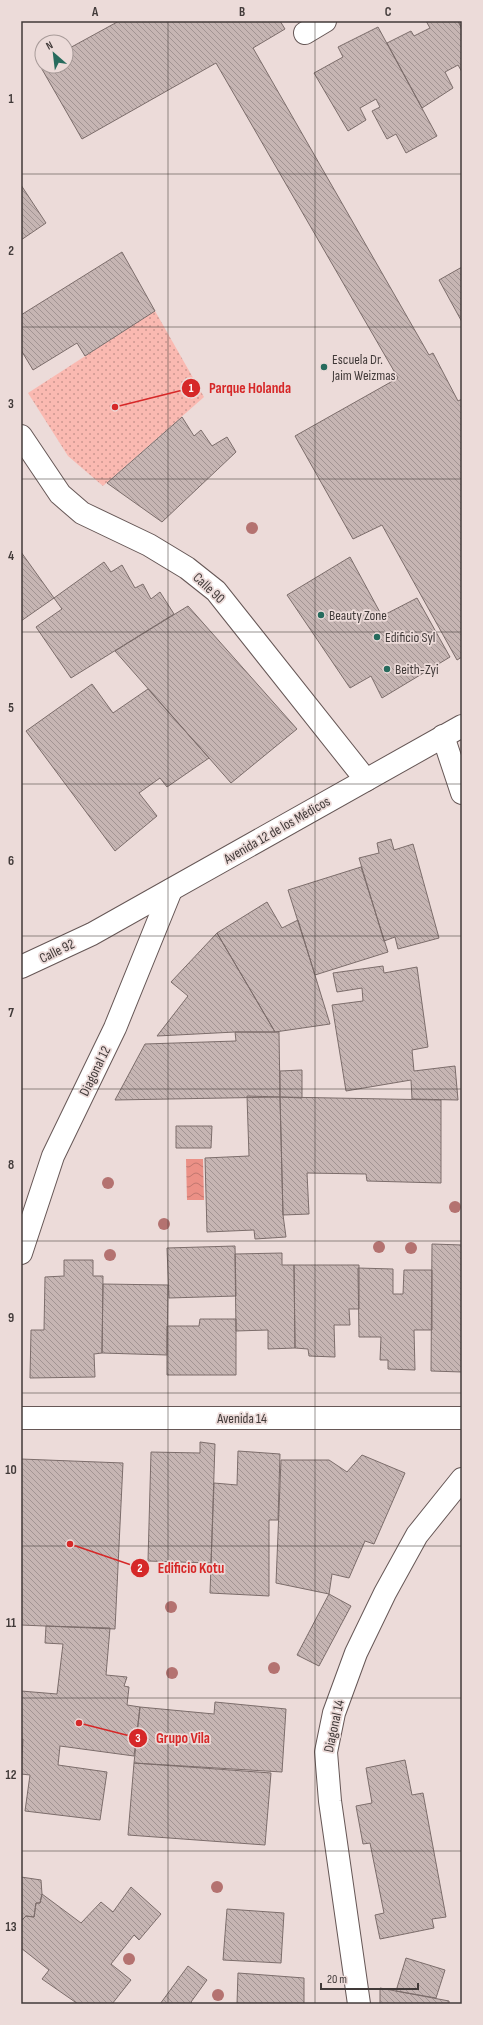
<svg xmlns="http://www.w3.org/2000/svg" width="483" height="2025" viewBox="0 0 483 2025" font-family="'Sofia Sans Condensed',sans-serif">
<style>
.green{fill:url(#green-dots)}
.water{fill:url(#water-waves)}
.building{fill:url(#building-back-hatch);stroke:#7c6d6b}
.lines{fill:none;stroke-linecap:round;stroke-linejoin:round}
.street-casing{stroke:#665756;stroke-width:24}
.secondary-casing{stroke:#665756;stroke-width:24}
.street{stroke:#fff;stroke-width:22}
.secondary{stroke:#fff;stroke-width:22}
.tree{fill:#b47270}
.grid{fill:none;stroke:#413a39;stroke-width:1;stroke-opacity:0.55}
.poi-dot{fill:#276b5d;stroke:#ecdbd9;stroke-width:1.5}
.labels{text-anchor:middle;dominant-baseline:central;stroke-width:3.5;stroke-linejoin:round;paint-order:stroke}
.poi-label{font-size:14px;fill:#413a39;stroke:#ecdbd9;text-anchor:start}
.street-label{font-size:14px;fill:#413a39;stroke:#ecdbd9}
.leader{fill:none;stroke:#d62828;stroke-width:1.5}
.callout-dot{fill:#d62828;stroke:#ecdbd9;stroke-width:1.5}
.mark-label{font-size:12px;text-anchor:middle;font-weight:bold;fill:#fff}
.callout-label{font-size:15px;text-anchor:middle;font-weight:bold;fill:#d62828;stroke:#ecdbd9;stroke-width:3.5;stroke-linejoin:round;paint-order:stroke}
.neatline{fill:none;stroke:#413a39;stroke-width:1.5}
.grid-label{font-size:13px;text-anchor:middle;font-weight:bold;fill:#413a39}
</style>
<defs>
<pattern id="green-dots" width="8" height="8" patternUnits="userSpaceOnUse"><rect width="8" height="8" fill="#fab9b1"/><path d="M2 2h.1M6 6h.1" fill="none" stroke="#cc9791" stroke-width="1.8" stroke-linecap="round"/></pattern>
<pattern id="water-waves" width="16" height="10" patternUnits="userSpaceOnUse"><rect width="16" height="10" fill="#eb9086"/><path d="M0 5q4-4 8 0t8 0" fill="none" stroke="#c0776f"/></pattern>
<pattern id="building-back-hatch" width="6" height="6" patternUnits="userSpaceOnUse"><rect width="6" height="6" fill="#c6b5b3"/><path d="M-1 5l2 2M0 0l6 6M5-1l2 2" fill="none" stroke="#a29493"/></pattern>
</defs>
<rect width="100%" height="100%" fill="#ecdbd9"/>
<!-- green -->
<path class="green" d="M 155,311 L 204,397 L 103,486 L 68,456 L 28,393 Z"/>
<!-- water -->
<path class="water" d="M 186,1159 L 203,1159 L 204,1200 L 187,1200 Z"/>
<!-- building -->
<path class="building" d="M 119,21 L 280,21 L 285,29 L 253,48 L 429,355 L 433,353 L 458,401 L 462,399 L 462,657 L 457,660 L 382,525 L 353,539 L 295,436 L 398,378 L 216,63 L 82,139 L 39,64 L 42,63 L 42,66 L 66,66 L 66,50 Z
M 426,21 L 458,21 L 462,29 L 462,72 L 458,65 L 445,72 L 453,88 L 422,108 L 387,43 L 411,31 L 414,36 L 430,28 Z
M 458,21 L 462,21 L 462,29 Z
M 378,27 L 437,136 L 406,153 L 396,134 L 387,139 L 372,111 L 380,107 L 376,99 L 360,108 L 366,120 L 348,131 L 314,73 L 343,57 L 338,47 Z
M 21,185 L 46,223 L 21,240 Z
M 122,252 L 155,311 L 85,356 L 77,343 L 33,370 L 21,350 L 21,315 Z
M 462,267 L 462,322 L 439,280 Z
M 182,417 L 194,436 L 201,430 L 212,446 L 227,437 L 236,452 L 162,522 L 107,483 Z
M 21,552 L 54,598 L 21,621 Z
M 350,557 L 382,616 L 417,598 L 450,657 L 382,698 L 371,676 L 350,688 L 287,595 Z
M 104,562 L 111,572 L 122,565 L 135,588 L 143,584 L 151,599 L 160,592 L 174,614 L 71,678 L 36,627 L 62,609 L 54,598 Z
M 188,606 L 297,729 L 231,783 L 115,651 Z
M 92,684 L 113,713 L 148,689 L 209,758 L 167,787 L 160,778 L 139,793 L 157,816 L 115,851 L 26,731 Z
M 391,839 L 394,850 L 413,844 L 439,938 L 398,949 L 395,937 L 384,941 L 359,858 L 379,853 L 377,843 Z
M 361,867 L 388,952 L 315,975 L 288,890 Z
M 267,902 L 282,928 L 298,920 L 330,1024 L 275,1032 L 217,933 Z
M 217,933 L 275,1032 L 235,1032 L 157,1036 L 188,996 L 171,982 Z
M 383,966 L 384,973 L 417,967 L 428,1047 L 412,1050 L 414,1071 L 455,1066 L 458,1100 L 412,1099 L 411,1080 L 346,1091 L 332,1005 L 363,1001 L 362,988 L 337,992 L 333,973 Z
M 235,1032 L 279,1032 L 280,1097 L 115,1100 L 145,1044 L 236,1041 Z
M 302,1070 L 302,1098 L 280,1097 L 280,1071 Z
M 247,1096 L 280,1097 L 283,1215 L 286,1237 L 255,1239 L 254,1230 L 207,1232 L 205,1158 L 249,1156 Z
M 280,1097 L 441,1100 L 441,1183 L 367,1181 L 366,1174 L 307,1173 L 309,1214 L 283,1215 Z
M 176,1126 L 212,1126 L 211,1148 L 176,1148 Z
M 432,1244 L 462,1245 L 462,1372 L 431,1371 Z
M 235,1246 L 236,1296 L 169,1298 L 167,1248 Z
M 282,1253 L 282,1265 L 294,1265 L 295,1348 L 268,1349 L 268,1330 L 236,1331 L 235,1254 Z
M 64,1260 L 93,1260 L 93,1276 L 103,1276 L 102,1353 L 94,1354 L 95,1377 L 30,1378 L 31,1330 L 44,1330 L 45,1277 L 64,1276 Z
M 294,1265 L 359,1265 L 359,1309 L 349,1309 L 350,1325 L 334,1325 L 335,1357 L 309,1356 L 308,1349 L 295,1348 Z
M 358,1268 L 393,1269 L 393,1294 L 403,1294 L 404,1270 L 432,1270 L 432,1330 L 414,1330 L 415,1370 L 388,1369 L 388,1360 L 380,1360 L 381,1337 L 359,1337 Z
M 103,1284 L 168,1285 L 167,1355 L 102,1353 Z
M 200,1319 L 236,1319 L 236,1375 L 167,1375 L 167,1326 L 199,1326 Z
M 200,1442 L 215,1444 L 211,1563 L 148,1561 L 151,1452 L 200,1453 Z
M 238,1451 L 280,1454 L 278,1520 L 269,1520 L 269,1596 L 210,1593 L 214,1483 L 237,1485 Z
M 362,1455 L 405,1473 L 374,1544 L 365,1541 L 349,1578 L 332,1574 L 329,1594 L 276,1583 L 281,1460 L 329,1460 L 347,1472 Z
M 21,1459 L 123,1463 L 115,1629 L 21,1625 Z
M 329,1594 L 351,1606 L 319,1666 L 297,1655 Z
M 46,1626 L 110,1628 L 106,1675 L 127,1677 L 124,1686 L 129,1687 L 127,1705 L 140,1707 L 134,1756 L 60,1746 L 58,1765 L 107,1772 L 100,1820 L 25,1811 L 30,1775 L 21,1774 L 23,1739 L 21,1739 L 21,1691 L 57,1694 L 63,1644 L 45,1643 Z
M 215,1702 L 286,1709 L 282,1772 L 134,1763 L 140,1707 L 214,1714 Z
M 405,1760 L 412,1795 L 423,1793 L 446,1917 L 432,1919 L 434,1928 L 380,1939 L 375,1915 L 384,1913 L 370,1843 L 363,1844 L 356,1806 L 372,1803 L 366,1768 Z
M 134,1763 L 271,1773 L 265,1845 L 128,1835 Z
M 21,1877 L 41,1880 L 42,1894 L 40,1903 L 36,1903 L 34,1917 L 26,1916 L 21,1921 Z
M 131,1887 L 161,1914 L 139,1940 L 134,1935 L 111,1964 L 131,1980 L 112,2004 L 78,2004 L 42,1979 L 49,1970 L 21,1948 L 21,1921 L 26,1916 L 34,1917 L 36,1903 L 40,1903 L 42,1894 L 81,1923 L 101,1902 L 113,1912 Z
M 227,1909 L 284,1913 L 281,1963 L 223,1960 Z
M 406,1958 L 445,1970 L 436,1998 L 396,1991 Z
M 188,1966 L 207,1980 L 191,2002 L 193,2004 L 160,2004 Z
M 238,1973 L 304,1978 L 304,2004 L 237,2004 Z
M 380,1988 L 449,2001 L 449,2004 L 380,2004 Z"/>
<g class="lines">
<defs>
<path id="street" d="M 305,33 L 325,21
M 21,436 L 60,494 L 82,513 L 149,545 L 187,568 L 216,591 L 366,780
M 443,736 L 462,793
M 21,1253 L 53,1156 L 115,1028 L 171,890
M 21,1418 L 462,1418
M 359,2004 L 330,1801 L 326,1752 L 334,1713 L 356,1653 L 385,1593 L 417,1535 L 462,1479"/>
<path id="secondary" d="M 21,967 L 92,934 L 462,726"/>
</defs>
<!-- street casing -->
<use href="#street" class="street-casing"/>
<!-- secondary casing -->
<use href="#secondary" class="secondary-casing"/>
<!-- street -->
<use href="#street" class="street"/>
<!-- secondary -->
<use href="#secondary" class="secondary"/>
</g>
<!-- trees -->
<g class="tree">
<circle cx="252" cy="528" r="6"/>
<circle cx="108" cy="1183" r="6"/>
<circle cx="455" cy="1207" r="6"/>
<circle cx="164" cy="1224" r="6"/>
<circle cx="379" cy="1247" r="6"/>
<circle cx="411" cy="1248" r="6"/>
<circle cx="110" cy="1255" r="6"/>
<circle cx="171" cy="1607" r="6"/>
<circle cx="274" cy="1668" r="6"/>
<circle cx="172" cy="1673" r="6"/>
<circle cx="217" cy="1887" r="6"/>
<circle cx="129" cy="1959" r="6"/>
<circle cx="218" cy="1995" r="6"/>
</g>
<!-- grid -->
<path class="grid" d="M 168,21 L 168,2004M 315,21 L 315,2004M 21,174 L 462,174M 21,327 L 462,327M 21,479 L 462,479M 21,632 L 462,632M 21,784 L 462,784M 21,936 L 462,936M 21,1089 L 462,1089M 21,1241 L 462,1241M 21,1393 L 462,1393M 21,1546 L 462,1546M 21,1698 L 462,1698M 21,1851 L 462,1851"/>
<!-- markers -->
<g class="poi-dot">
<circle cx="324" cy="367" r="4"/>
<circle cx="321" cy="615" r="4"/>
<circle cx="377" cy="637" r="4"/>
<circle cx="387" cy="669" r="4"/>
</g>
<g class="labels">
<!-- poi labels -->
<g class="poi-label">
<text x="332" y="359">Escuela Dr.<tspan x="332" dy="16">Jaim Weizmas</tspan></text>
<text x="329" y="615">Beauty Zone</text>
<text x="385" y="637">Edificio Syl</text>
<text x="395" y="669">Beith-Zyi</text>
</g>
<!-- street labels -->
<g class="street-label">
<text transform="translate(209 588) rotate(43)">Calle 90</text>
<text transform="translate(277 830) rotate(-30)">Avenida 12 de los Médicos</text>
<text transform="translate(57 951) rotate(-26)">Calle 92</text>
<text transform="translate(95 1071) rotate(-64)">Diagonal 12</text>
<text x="242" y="1418">Avenida 14</text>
<text transform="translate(334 1726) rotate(-78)">Diagonal 14</text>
</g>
</g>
<!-- callouts -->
<path class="leader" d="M115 407L191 388M70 1544L140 1568M79 1723L138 1738"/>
<g class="callout-dot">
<circle cx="115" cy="407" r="4"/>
<circle cx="70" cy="1544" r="4"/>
<circle cx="79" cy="1723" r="4"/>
<circle cx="191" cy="388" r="10"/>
<circle cx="140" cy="1568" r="10"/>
<circle cx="138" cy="1738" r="10"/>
</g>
<g class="mark-label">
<text x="191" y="392">1</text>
<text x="140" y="1572">2</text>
<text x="138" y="1742">3</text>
</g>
<g class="callout-label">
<text x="250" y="393">Parque Holanda</text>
<text x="191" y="1573">Edificio Kotu</text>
<text x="183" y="1743">Grupo Vila</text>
</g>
<!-- border -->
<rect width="483" height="2025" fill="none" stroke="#ecdbd9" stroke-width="44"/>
<!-- north arrow -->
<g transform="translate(54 54) rotate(332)"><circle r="19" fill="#ecdbd9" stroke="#a89b99"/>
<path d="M0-3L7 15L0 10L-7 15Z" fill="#276b5d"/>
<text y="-6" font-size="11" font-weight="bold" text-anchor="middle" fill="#413a39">N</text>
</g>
<!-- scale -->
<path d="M321 1983v6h97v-6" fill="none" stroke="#413a39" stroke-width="2"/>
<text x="327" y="1983" font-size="12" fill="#413a39" stroke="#ecdbd9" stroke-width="3" paint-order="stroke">20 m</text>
<rect x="22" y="22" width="439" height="1981" class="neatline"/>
<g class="grid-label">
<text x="95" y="16">A</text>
<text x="242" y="16">B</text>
<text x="388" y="16">C</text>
<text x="11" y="103">1</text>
<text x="11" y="255">2</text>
<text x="11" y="408">3</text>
<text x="11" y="560">4</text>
<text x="11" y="712">5</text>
<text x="11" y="865">6</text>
<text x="11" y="1017">7</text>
<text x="11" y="1169">8</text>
<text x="11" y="1322">9</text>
<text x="11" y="1474">10</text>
<text x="11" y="1627">11</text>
<text x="11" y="1779">12</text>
<text x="11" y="1931">13</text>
</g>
</svg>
